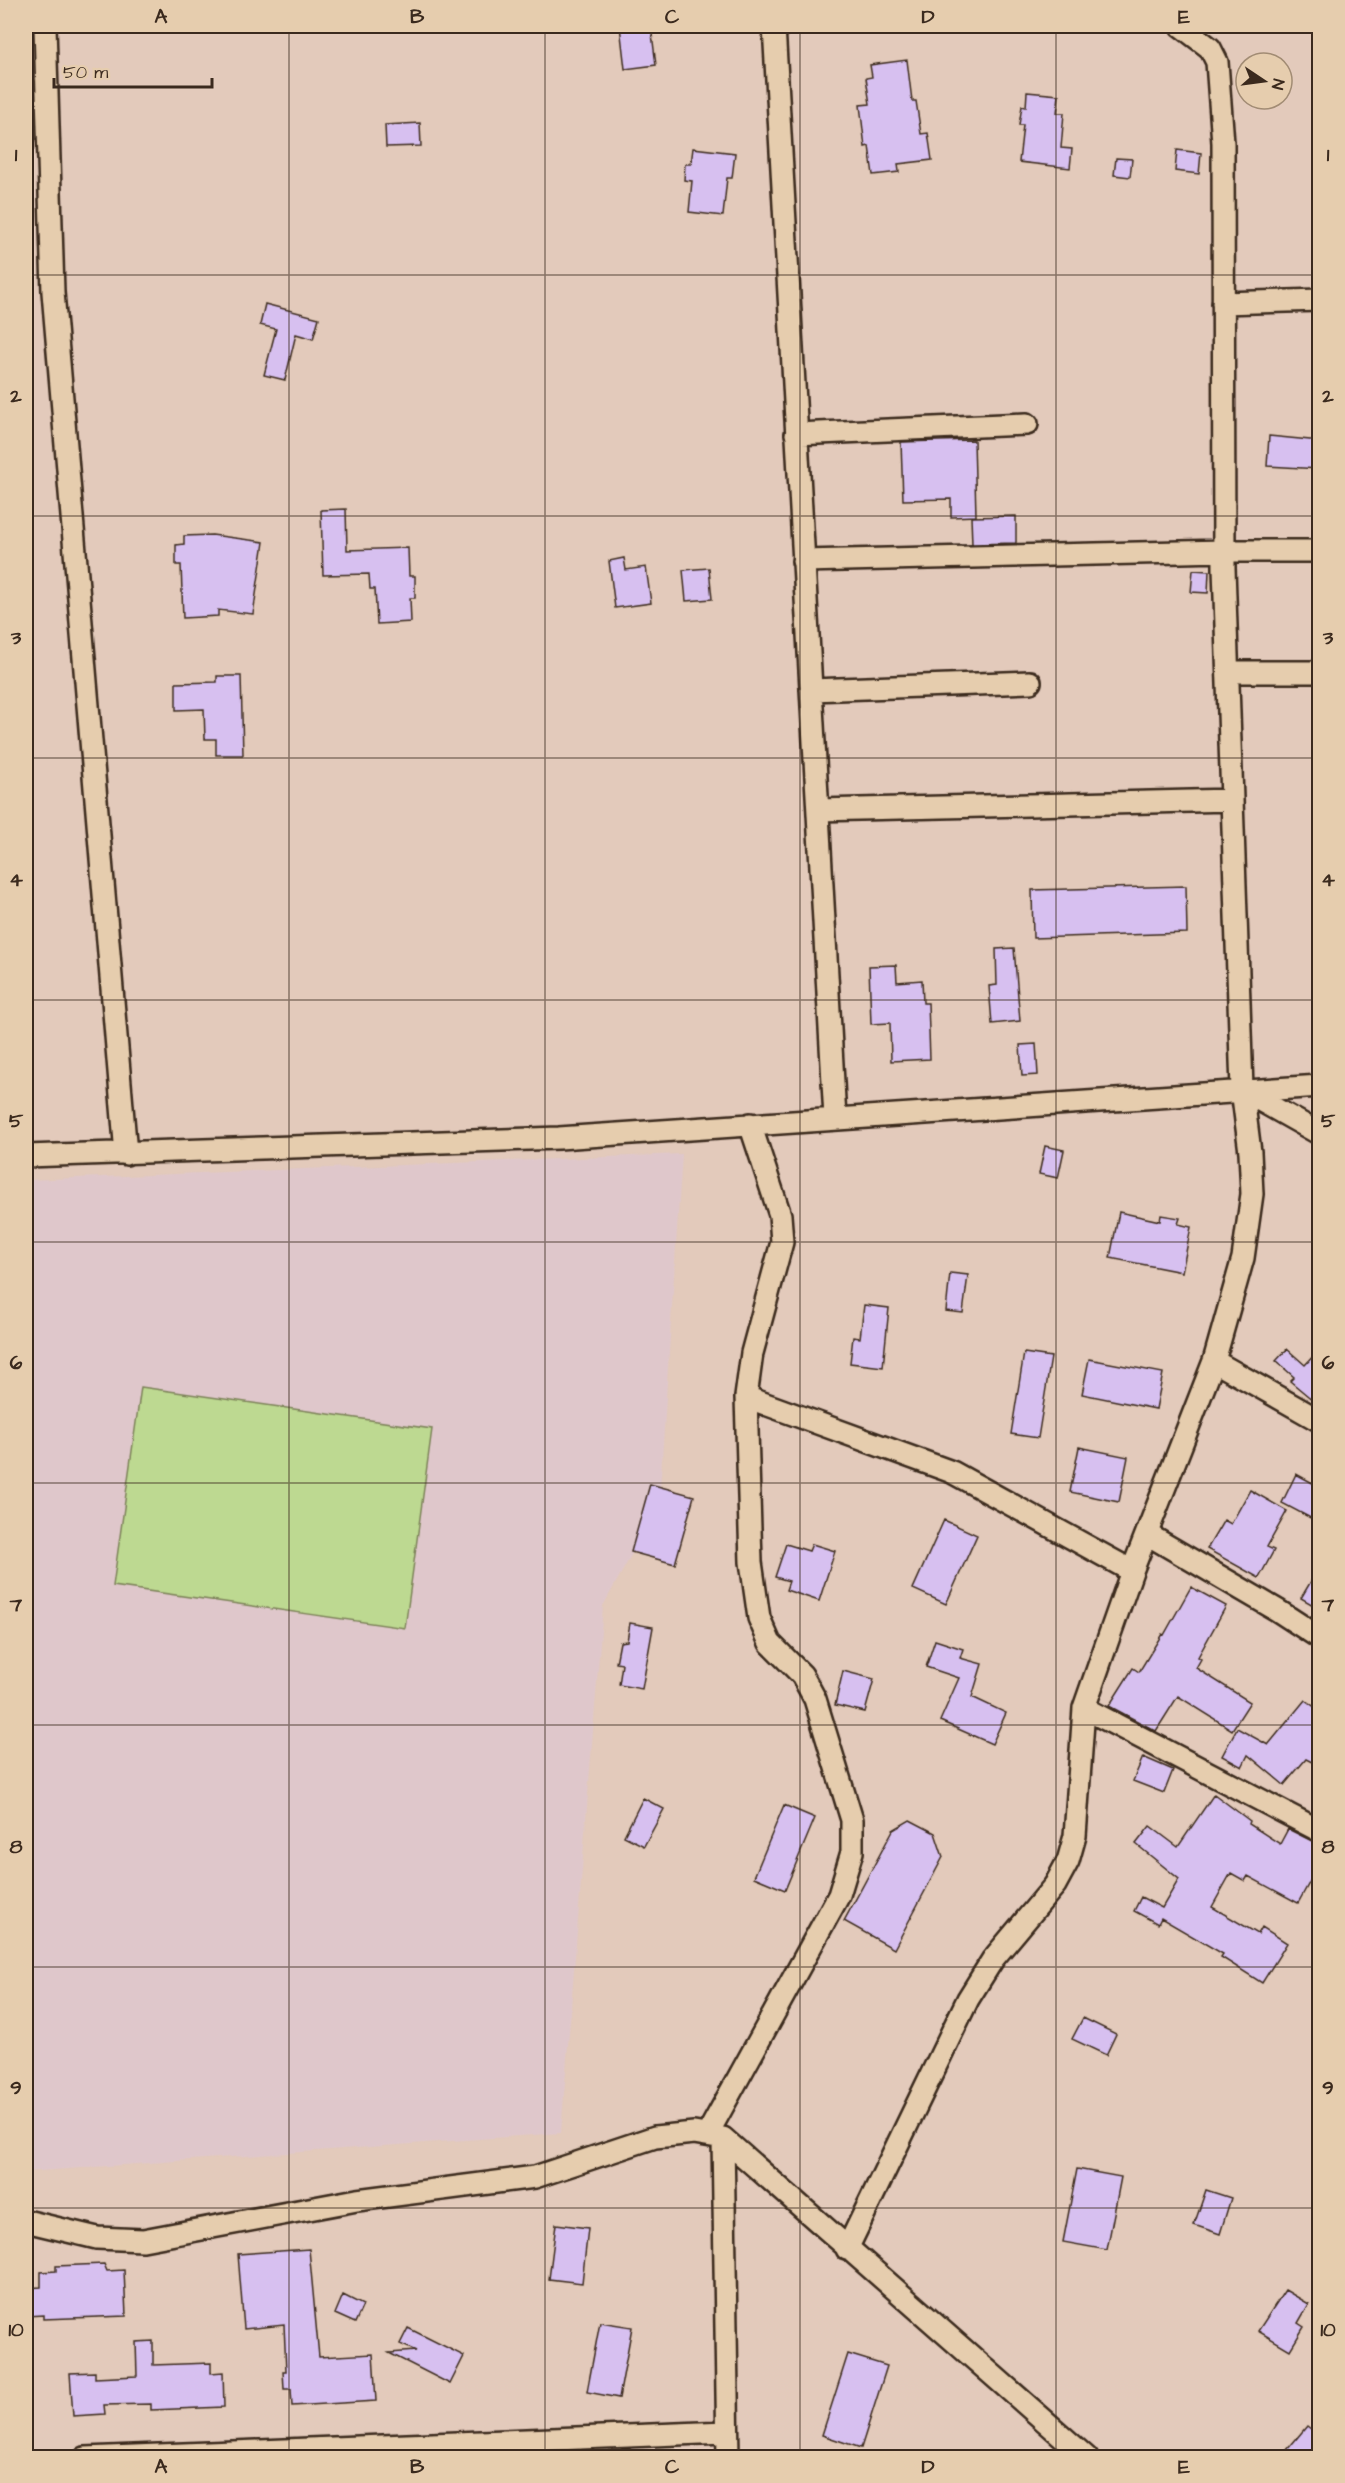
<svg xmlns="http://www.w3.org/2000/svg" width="1345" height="2483" viewBox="0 0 1345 2483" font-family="'Architects Daughter',sans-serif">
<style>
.built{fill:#dfc7cb}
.garden{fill:#bdd991;stroke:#7c8258;stroke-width:1.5}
.building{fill:#d7c0f0;stroke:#3b2a1e;stroke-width:1.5}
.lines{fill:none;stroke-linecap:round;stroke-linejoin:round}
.minor-casing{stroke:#3b2a1e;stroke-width:26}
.minor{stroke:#e6cdae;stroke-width:21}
.grid{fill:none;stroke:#3b2a1e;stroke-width:1.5;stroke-opacity:0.55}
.neatline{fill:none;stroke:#3b2a1e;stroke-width:2}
.grid-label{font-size:20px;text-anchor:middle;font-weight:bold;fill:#3b2a1e}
</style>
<rect width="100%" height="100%" fill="#e3cabb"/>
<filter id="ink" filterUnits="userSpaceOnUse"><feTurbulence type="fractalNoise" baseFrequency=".0167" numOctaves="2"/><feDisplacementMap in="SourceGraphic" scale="12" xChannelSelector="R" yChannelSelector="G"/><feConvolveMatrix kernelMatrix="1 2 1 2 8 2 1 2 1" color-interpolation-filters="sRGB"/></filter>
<g filter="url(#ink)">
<!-- built -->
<path class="built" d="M 682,1154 L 659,1505 L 603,1606 L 561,2133 L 26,2172 L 26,1180 Z"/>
<!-- garden -->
<path class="garden" d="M 141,1387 L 432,1429 L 405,1628 L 113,1586 Z"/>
<!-- building -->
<path class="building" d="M 620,26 L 651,26 L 656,65 L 625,69 Z
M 907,60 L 912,101 L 916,101 L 921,134 L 928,133 L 932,160 L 898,164 L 899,172 L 873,175 L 869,146 L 865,147 L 860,105 L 870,104 L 866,78 L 872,77 L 870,65 Z
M 1027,92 L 1059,95 L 1057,113 L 1064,113 L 1061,148 L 1072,149 L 1070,168 L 1019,162 L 1023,125 L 1019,125 L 1022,106 L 1026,107 Z
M 420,123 L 421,146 L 386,147 L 385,125 Z
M 693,148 L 735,153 L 732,178 L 727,178 L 723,216 L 689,212 L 692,181 L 684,180 L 685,164 L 691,164 Z
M 1177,150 L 1201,153 L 1199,174 L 1175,171 Z
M 1116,158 L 1132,159 L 1130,177 L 1114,175 Z
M 265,304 L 319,318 L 313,339 L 296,334 L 285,380 L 264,375 L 276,329 L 260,325 Z
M 1269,436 L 1320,441 L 1320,469 L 1267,466 Z
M 974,440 L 976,516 L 951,517 L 951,499 L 903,500 L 901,442 Z
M 346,509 L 347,550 L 408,548 L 409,576 L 415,576 L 415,598 L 410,598 L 411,622 L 377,624 L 375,589 L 370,589 L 369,574 L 323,575 L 321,510 Z
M 1016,516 L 1016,543 L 972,544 L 971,517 Z
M 212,535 L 264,542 L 253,614 L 218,610 L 218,616 L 183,618 L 181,565 L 176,565 L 176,545 L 184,544 L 184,536 Z
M 624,558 L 626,570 L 646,567 L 651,603 L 615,608 L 609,561 Z
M 709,568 L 712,599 L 686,601 L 683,570 Z
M 1193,570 L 1209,571 L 1208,593 L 1191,592 Z
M 217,676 L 241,676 L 243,755 L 216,755 L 216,739 L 205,739 L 204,709 L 176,710 L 176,683 L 217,682 Z
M 1186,886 L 1187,933 L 1033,938 L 1032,890 Z
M 1014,948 L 1020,1021 L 992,1024 L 989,986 L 997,985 L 996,949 Z
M 896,965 L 897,982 L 922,980 L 923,1003 L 928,1003 L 930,1059 L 891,1061 L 890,1023 L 871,1024 L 869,966 Z
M 1036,1044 L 1038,1075 L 1022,1076 L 1020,1045 Z
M 1045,1146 L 1064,1150 L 1058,1178 L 1039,1174 Z
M 1119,1212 L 1160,1221 L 1161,1215 L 1180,1218 L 1178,1224 L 1191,1227 L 1182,1272 L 1110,1258 Z
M 950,1273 L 968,1275 L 963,1313 L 946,1311 Z
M 864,1305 L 889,1308 L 883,1367 L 850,1363 L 853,1337 L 860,1338 Z
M 1287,1349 L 1305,1365 L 1320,1349 L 1320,1406 L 1290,1381 L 1294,1377 L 1276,1361 Z
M 1024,1353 L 1051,1357 L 1038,1438 L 1011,1434 Z
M 1089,1359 L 1163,1373 L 1156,1409 L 1082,1394 Z
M 1079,1447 L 1128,1457 L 1119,1502 L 1070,1492 Z
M 1296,1474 L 1320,1487 L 1320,1523 L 1282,1503 Z
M 650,1484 L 694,1496 L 675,1564 L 631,1552 Z
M 1250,1490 L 1287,1511 L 1267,1547 L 1274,1550 L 1259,1578 L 1207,1549 L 1224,1520 L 1231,1524 Z
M 944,1520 L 977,1535 L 946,1604 L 913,1589 Z
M 786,1544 L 809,1551 L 812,1544 L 835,1551 L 819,1601 L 786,1590 L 789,1581 L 775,1577 Z
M 1320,1566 L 1320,1609 L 1301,1598 Z
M 1191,1587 L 1226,1606 L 1198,1657 L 1201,1659 L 1196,1668 L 1250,1702 L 1232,1730 L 1178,1696 L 1156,1731 L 1109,1706 L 1133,1668 L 1139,1672 L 1162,1634 L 1164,1635 Z
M 630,1623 L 653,1627 L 642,1689 L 619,1685 L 622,1664 L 616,1663 L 620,1642 L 627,1641 Z
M 935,1640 L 963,1649 L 960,1658 L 982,1664 L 972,1697 L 1006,1713 L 992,1744 L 940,1721 L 959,1678 L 926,1667 Z
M 843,1671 L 874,1679 L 865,1712 L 835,1705 Z
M 1305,1700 L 1320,1711 L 1320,1766 L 1306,1759 L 1284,1785 L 1248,1755 L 1242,1767 L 1222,1756 L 1237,1728 L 1268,1745 Z
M 1143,1757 L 1173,1770 L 1164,1793 L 1133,1781 Z
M 1214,1794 L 1250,1821 L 1249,1824 L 1280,1844 L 1288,1829 L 1320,1845 L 1320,1863 L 1298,1903 L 1248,1876 L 1245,1881 L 1231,1873 L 1212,1907 L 1258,1934 L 1262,1927 L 1287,1943 L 1262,1983 L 1221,1957 L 1223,1954 L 1161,1918 L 1158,1924 L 1134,1911 L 1141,1897 L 1162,1908 L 1179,1879 L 1136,1844 L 1150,1826 L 1178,1847 Z
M 643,1798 L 664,1809 L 644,1846 L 624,1836 Z
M 784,1805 L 815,1818 L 785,1890 L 754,1877 Z
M 910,1820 L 935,1833 L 943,1857 L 894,1949 L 844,1921 L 893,1830 Z
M 1083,2018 L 1116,2034 L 1106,2055 L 1072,2039 Z
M 1077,2169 L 1121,2177 L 1107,2250 L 1063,2242 Z
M 1206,2190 L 1231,2198 L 1220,2234 L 1194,2225 Z
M 556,2224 L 588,2228 L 582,2283 L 549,2279 Z
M 309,2249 L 319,2357 L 373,2354 L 376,2401 L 292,2406 L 291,2389 L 284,2389 L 283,2371 L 286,2371 L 284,2325 L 244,2329 L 238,2254 Z
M 104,2264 L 107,2271 L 124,2270 L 126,2316 L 43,2319 L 43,2315 L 26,2316 L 26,2288 L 41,2287 L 41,2272 L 56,2271 L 56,2266 Z
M 1285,2290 L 1309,2304 L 1298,2323 L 1304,2327 L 1290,2350 L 1258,2331 Z
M 343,2295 L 363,2305 L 355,2323 L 335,2314 Z
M 600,2322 L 632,2327 L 619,2398 L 587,2392 Z
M 408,2328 L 464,2356 L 450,2384 L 389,2353 L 416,2351 L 400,2344 Z
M 153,2341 L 153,2365 L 211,2363 L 211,2373 L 223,2372 L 224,2407 L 151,2410 L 151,2404 L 104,2405 L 105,2414 L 73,2416 L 70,2373 L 95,2372 L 95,2378 L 137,2376 L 136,2342 Z
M 848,2354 L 887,2366 L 861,2448 L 822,2435 Z
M 1307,2426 L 1320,2436 L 1320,2457 L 1295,2457 L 1287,2450 Z"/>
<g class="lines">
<defs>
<path id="minor" d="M 45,26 L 53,292 L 126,1154
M 774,26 L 835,1118
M 1223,303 L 1320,300
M 796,434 L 1027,424
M 803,561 L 1224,551 L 1320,551
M 1228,672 L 1320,672
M 811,690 L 1030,682
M 818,810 L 1232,800
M 1242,1090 L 1320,1134
M 26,1156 L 559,1138 L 1320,1086
M 1214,1361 L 1320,1421
M 746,1397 L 952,1472 L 1132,1571
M 1147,1534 L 1277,1610 L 1320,1638
M 1084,1708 L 1320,1831
M 707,2135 L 839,1895 L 852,1852 L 852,1820 L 815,1699 L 802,1675 L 770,1643 L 759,1618 L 751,1562 L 746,1397 L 752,1353 L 782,1242 L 780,1215 L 750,1124
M 723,2138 L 728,2458
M 26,2221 L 97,2238 L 143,2240 L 357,2200 L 535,2177 L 655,2137 L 694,2133 L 723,2138 L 1087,2458
M 847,2249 L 968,1999 L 993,1959 L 1055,1885 L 1068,1861 L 1075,1836 L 1084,1708 L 1132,1571 L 1214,1361 L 1243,1258 L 1252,1194 L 1250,1152 L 1242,1089 L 1224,568 L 1223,143 L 1217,62 L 1210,48 L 1181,26
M 85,2458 L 726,2432"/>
</defs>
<!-- minor casing -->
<use href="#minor" class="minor-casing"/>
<!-- minor -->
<use href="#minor" class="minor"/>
</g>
</g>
<!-- grid -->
<path class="grid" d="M 289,26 L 289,2458M 545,26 L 545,2458M 800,26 L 800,2458M 1056,26 L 1056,2458M 26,275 L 1320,275M 26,516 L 1320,516M 26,758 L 1320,758M 26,1000 L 1320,1000M 26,1242 L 1320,1242M 26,1483 L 1320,1483M 26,1725 L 1320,1725M 26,1967 L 1320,1967M 26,2208 L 1320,2208"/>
<!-- margin -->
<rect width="1345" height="2483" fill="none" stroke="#e6cdae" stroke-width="66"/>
<!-- north arrow -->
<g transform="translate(1264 81) rotate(103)"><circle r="28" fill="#e6cdae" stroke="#a28c74" stroke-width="1.5"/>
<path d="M0-4.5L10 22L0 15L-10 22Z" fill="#3b2a1e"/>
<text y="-9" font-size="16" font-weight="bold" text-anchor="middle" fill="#3b2a1e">N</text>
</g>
<!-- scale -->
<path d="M54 78v9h158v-9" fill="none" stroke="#3b2a1e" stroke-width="3"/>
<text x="63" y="78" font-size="18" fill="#3b2a1e" stroke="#e6cdae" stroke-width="4.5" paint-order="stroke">50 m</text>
<rect x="33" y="33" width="1279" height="2417" class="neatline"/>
<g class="grid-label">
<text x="161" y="23">A</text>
<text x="417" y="23">B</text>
<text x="672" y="23">C</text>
<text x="928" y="23">D</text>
<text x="1184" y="23">E</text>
<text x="16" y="161">1</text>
<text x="1328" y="161">1</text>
<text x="16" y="402">2</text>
<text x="1328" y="402">2</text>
<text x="16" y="644">3</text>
<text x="1328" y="644">3</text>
<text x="16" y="886">4</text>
<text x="1328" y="886">4</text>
<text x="16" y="1127">5</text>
<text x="1328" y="1127">5</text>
<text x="16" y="1369">6</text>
<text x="1328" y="1369">6</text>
<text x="16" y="1611">7</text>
<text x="1328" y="1611">7</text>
<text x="16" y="1853">8</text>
<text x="1328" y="1853">8</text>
<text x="16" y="2094">9</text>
<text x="1328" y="2094">9</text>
<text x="16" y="2336">10</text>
<text x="1328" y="2336">10</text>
<text x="161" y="2473">A</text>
<text x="417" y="2473">B</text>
<text x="672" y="2473">C</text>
<text x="928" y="2473">D</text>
<text x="1184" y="2473">E</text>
</g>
</svg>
